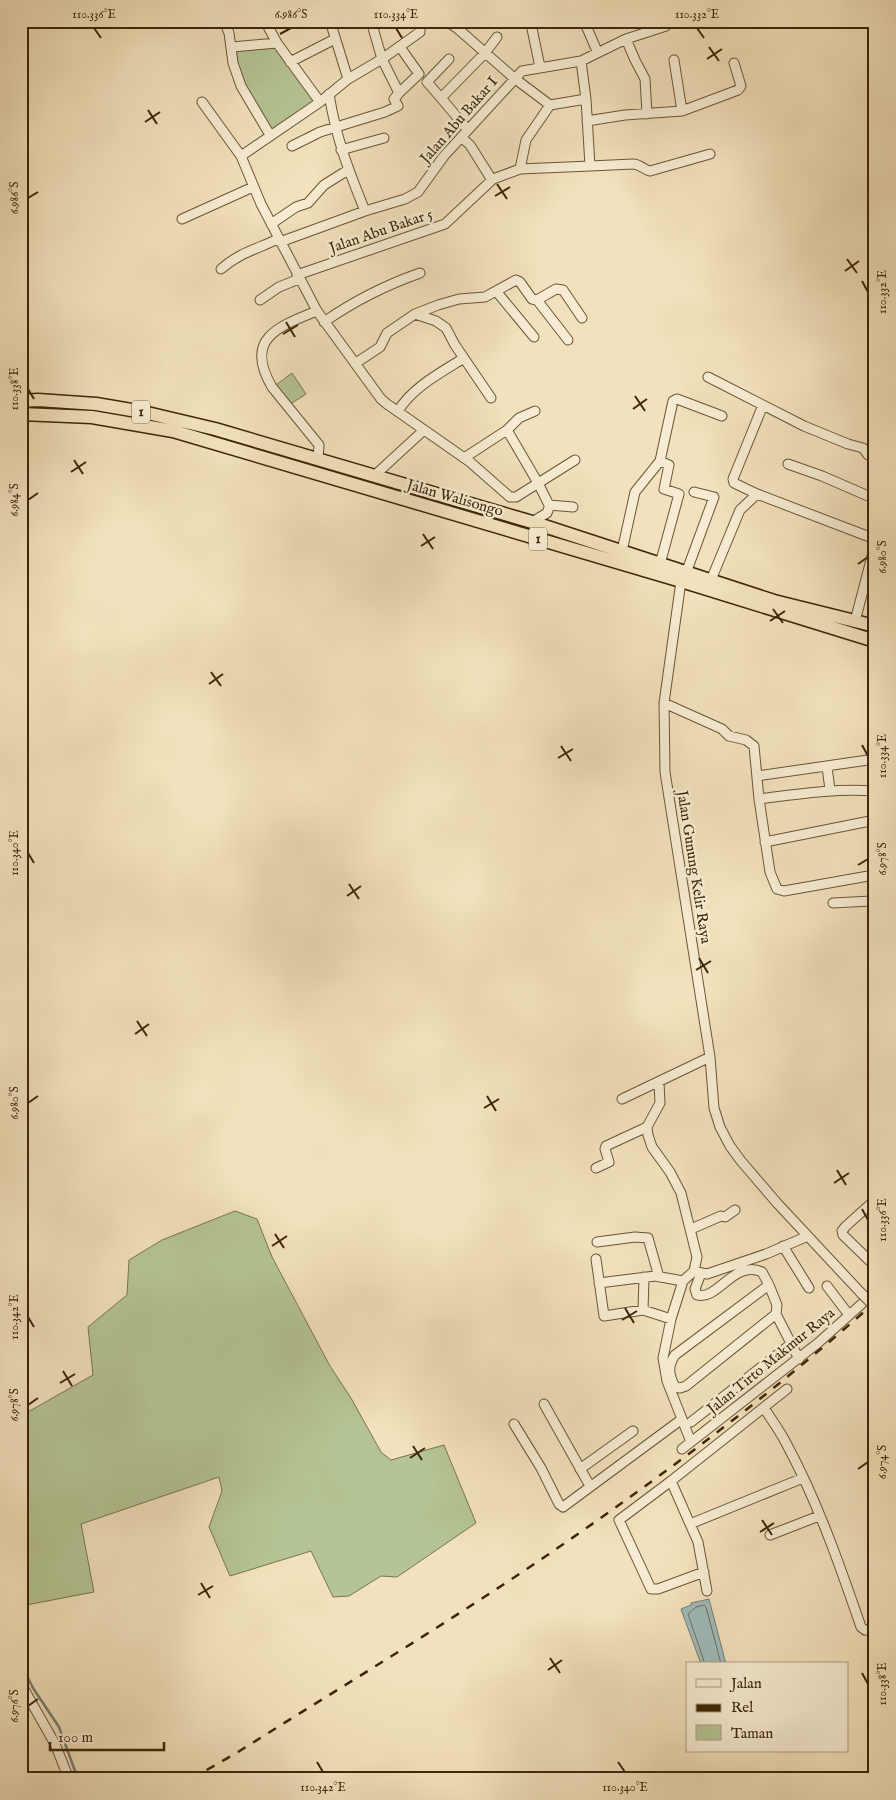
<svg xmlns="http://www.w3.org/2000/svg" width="896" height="1800" viewBox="0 0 896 1800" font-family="'IM FELL English',serif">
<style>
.green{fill:#b5c494;stroke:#78754d}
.water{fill:#9fbbba;stroke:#777f72}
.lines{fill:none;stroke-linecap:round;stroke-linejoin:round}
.shore{stroke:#6e7060;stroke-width:1}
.stream{stroke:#777f72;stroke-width:2.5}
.minor-casing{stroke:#6a5534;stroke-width:11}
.highway-casing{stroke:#3c2606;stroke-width:15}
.minor{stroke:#f7ecd3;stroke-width:9}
.highway{stroke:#f2e1bc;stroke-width:12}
.rail{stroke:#3c2606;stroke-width:2.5;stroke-dasharray:9 9;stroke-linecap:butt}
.minor-bridge-casing{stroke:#6a5534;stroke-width:11;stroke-linecap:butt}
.minor-bridge{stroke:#f7ecd3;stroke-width:9}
.ticks{fill:none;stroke:#3c2606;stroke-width:2}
.labels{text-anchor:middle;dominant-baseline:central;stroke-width:5;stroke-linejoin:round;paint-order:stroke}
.shield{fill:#f7ecd3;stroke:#746144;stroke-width:1}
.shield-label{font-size:14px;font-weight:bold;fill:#3c2606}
.street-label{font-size:15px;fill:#3c2606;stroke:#f7ecd3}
.neatline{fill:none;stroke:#3c2606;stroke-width:2}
.ticks-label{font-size:12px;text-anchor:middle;fill:#3c2606}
</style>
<rect width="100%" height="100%" fill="#f2e1bc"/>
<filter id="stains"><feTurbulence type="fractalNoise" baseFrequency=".004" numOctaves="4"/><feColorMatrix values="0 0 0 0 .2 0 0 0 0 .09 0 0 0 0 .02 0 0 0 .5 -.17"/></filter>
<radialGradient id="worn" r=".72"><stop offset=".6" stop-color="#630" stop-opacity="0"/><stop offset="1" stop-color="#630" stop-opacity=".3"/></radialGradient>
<!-- green -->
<path class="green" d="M 277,47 L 315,102 L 271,133 L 242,85 L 234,48 Z
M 292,373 L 306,394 L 289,405 L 276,385 Z
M 235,1211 L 257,1219 L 272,1257 L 330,1366 L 351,1398 L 381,1452 L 391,1460 L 444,1445 L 476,1523 L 397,1577 L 381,1576 L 349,1596 L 333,1597 L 311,1551 L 230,1576 L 209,1527 L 222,1491 L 219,1477 L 81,1524 L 94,1592 L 21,1606 L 21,1416 L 93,1375 L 88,1327 L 127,1295 L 129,1260 L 162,1240 Z"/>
<!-- water -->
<path class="water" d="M 709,1599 L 726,1664 L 701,1664 L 681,1609 L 691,1605 L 691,1603 Z"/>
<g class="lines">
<!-- shore -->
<path class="shore" d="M 705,1664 L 688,1614 L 696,1607 L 704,1605 L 706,1607 L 721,1664"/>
<!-- stream -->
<path class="stream" d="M 21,1664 L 33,1688 L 59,1727 L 78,1779"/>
<defs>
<path id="minor" d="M 224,21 L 229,33 L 233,63 L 241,86 L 270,135
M 265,21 L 277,43 L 320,102
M 330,21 L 348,79
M 446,21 L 457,28 L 514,78 L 550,105 L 586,99
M 584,21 L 597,51
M 645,21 L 650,31
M 512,22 L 529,23 L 531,24 L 540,67
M 626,39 L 635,60 L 645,79 L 647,114
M 232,47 L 277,43
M 674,60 L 682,111
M 290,62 L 335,39
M 399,93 L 419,74 L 400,47
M 329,94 C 336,138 348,169 365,211
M 441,98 L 427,82 L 449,59
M 202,102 L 241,156 L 261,204 L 317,311 L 381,399 L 387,404 L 470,462 L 510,497 L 516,497 L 575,460
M 587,121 L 625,115 L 682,111 L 738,90 L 741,86 L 734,63
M 468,130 L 441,98 L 485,53 L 497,37
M 461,137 L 470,145 L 492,180
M 292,146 L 320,132 L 385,112 L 398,106 L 394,99 L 399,93 L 382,59 L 371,21
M 341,150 L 384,138
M 241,156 L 320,102 L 348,79 L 382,59 L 420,32 L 420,21
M 590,166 L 633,164 C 640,164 644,170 650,171 L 710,154
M 520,169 L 526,140 L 550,105
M 182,219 L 253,187
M 271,224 L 296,207 L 308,203 L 324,185 L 348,170
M 280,242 L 365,211 L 405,199 L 418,192 L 444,156 L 522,71 L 581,61 L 626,39 L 666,26 L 669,21
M 221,269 C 239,253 257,249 278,239
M 297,275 L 445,224 L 493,179 L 520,169 L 590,166 L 586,99 L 581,61
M 496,291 L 534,337
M 260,300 L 279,287 L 299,279
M 537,300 L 556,289 L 563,290 L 582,318
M 317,311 C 277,327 244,339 272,387 L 319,445 L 318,459
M 415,314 L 436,321 L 446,328 L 455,345 L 491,398
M 324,322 C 354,301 386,285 420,273
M 356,363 L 380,347 L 387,333 L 415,314 L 438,305 L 459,299 L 485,297 L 516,280 L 520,282 L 532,299 L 537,300 L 568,340
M 708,377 L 804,426 L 848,444 L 863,448 L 868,455 L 875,458
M 763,405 L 733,479 L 734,483 L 757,494 L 875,539
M 398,411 C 413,387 440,373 464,358
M 507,430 L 538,483 L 549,505 L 573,507
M 464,458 L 507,430 L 519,418 L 535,411
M 660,461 L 669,465 L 664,489 L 679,494 L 660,564
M 788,464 L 822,476 L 875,499
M 374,476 L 424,430
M 532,522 L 547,513 L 550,505
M 622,551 L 635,492 L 660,461 L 673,401 L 677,399 L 722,416
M 686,573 L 714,497 L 694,492
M 711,580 L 740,510 L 757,494
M 681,581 L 664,703 L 665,772 L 710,1057 L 714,1108 L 720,1127 L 730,1146 L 741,1161 L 777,1203 L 861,1293
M 855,621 L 875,545
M 664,703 L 722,729 L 729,736 L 746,740 L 754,746 L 759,799 L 770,872 L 777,889 L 784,891 L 874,875
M 827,767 L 830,790
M 757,776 L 875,759
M 759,799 C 798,794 836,788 875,791
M 765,842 L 875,820
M 833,903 L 871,901 L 875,898
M 659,1082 L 660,1103 L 647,1127 L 648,1135 L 652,1147 L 670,1172 L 681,1193 L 697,1257 L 694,1271 L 683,1281 L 671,1319 L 663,1358 L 667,1381 L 691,1442
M 622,1099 L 710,1057
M 596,1168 L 609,1162 L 605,1149 L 606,1146 L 647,1127
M 875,1200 L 846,1226 L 842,1231 L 843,1235 L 875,1266
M 691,1229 L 721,1216 L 725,1217 L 735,1210
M 597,1242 L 635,1237 L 648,1238 L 659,1277
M 783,1246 L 809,1288
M 596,1259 L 604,1316 L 643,1310 L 671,1319
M 697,1272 L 707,1274 L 713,1272 L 766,1254 L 808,1236
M 701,1273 L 695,1289 L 697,1295 C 718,1301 734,1259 762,1272 L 769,1285 L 777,1305 L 776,1314 L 799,1359
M 599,1283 L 655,1276 L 683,1281
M 769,1285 L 675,1355 C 667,1367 669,1375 675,1387 L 680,1388 L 686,1386 L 776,1314
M 827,1286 L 849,1315
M 643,1310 L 644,1277
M 544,1404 L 590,1486
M 764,1408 C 771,1419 780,1431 786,1443 C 817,1500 840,1566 861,1627 L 865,1630 L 875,1631
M 691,1422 L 791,1344
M 514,1424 L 541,1468 L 559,1504 L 563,1507 L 682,1419
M 682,1449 L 818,1343 L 875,1292
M 580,1469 L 633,1431
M 671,1481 L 698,1542 L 707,1591
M 690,1524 L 803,1478
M 770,1535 L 819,1516
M 704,1572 L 658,1589 L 651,1589 L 619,1520 L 671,1481 L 787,1389
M 21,1684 L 55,1744 L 69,1779"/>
<path id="highway" d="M 21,401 L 38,400 L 96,404 L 143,412 L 215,429 L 532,522 L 774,601 L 875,626
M 21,414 L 92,417 L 173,431 L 681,581 L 875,641"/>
</defs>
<!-- minor casing -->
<use href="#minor" class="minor-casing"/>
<!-- highway casing -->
<use href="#highway" class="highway-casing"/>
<!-- minor -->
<use href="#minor" class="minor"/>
<!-- highway -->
<use href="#highway" class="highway"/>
<!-- rail -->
<path class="rail" d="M 191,1779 L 238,1752 C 341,1687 446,1624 546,1556 C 660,1478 772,1394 875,1302"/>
<defs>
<path id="minor-bridge" d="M 861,1293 L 875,1307"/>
</defs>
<!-- minor-bridge casing -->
<use href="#minor-bridge" class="minor-bridge-casing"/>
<!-- minor-bridge -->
<use href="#minor-bridge" class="minor-bridge"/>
</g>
<!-- ticks -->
<path class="ticks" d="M 94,28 L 101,38M 396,28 L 402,38M 697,28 L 704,38M 280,34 L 291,28M 709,47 L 719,61M 707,59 L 722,49M 148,110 L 157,124M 145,122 L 160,112M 497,184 L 507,199M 495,196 L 510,187M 28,198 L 38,192M 847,259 L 857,273M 845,271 L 859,261M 862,281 L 868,292M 286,322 L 295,337M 283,334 L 298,325M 28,389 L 34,399M 635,396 L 645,411M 633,409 L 647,399M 74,460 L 83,474M 71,472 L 86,462M 28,500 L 38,493M 423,534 L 433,549M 421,546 L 435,537M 858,564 L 868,557M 773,609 L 783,623M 770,621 L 785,611M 211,672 L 221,686M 209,684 L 223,674M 862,745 L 868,756M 561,746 L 571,761M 558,758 L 573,749M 28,853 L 34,863M 858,865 L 868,859M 349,884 L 359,899M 347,896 L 361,886M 699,958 L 708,973M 696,970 L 711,961M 137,1021 L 147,1036M 135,1034 L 149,1024M 487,1096 L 496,1111M 28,1103 L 38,1096M 484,1108 L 499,1099M 837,1170 L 846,1185M 834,1183 L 849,1173M 862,1209 L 868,1220M 275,1234 L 284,1248M 272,1246 L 287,1236M 625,1308 L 634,1323M 28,1317 L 34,1327M 622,1320 L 637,1311M 63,1371 L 72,1386M 60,1383 L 75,1374M 28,1405 L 38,1398M 413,1446 L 422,1460M 410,1458 L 425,1448M 858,1469 L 868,1462M 762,1520 L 772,1535M 760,1532 L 774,1523M 201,1583 L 210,1598M 198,1595 L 213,1586M 550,1658 L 560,1673M 548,1670 L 562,1660M 862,1673 L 868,1684M 28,1706 L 38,1699M 317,1762 L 323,1772M 618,1762 L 625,1772"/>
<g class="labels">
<!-- shield labels -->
<g class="shield">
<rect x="132" y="400.5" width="18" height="23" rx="4"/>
<rect x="529" y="527.5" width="18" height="23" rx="4"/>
</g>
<g class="shield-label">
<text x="141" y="412">1</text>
<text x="538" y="539">1</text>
</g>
<!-- street labels -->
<g class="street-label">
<text transform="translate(459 120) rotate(-49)">Jalan Abu Bakar I</text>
<text transform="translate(381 231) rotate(-19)">Jalan Abu Bakar 5</text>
<text transform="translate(455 498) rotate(16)">Jalan Walisongo</text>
<text transform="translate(694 867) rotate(81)">Jalan Gunung Kelir Raya</text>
<text transform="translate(771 1361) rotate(-39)">Jalan Tirto Makmur Raya</text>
</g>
</g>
<!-- margin -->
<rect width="896" height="1800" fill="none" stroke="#f2e1bc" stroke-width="55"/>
<!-- legend -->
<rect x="686" y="1662" width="162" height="90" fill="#f7ecd3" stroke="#ac9d81"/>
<rect x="696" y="1679" width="25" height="8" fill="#f7ecd3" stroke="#ac9d81"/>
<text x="731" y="1688" font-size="15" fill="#3c2606">Jalan</text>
<rect x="696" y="1704" width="25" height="8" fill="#3c2606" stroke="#ac9d81"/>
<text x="731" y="1712" font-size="15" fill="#3c2606">Rel</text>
<rect x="696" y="1725" width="25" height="15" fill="#b5c494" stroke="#ac9d81"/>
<text x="731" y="1738" font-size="15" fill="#3c2606">Taman</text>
<!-- scale -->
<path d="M50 1742v8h114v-8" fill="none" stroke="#3c2606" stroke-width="2.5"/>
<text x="58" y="1742" font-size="15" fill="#3c2606" stroke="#f7ecd3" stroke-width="4" paint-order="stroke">100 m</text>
<rect x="28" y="28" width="840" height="1744" class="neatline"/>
<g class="ticks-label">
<text x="94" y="18">110.336°E</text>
<text x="291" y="18">6.986°S</text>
<text x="396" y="18">110.334°E</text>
<text x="697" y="18">110.332°E</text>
<text transform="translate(14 198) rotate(-90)" y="4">6.986°S</text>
<text transform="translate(882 292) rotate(-90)" y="4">110.332°E</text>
<text transform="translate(14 389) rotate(-90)" y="4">110.338°E</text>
<text transform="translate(14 500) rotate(-90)" y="4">6.984°S</text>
<text transform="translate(882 557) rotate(-90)" y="4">6.980°S</text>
<text transform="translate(882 756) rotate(-90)" y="4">110.334°E</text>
<text transform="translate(14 853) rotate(-90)" y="4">110.340°E</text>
<text transform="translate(882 859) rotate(-90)" y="4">6.978°S</text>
<text transform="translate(14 1103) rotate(-90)" y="4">6.980°S</text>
<text transform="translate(882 1220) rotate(-90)" y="4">110.336°E</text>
<text transform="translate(14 1317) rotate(-90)" y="4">110.342°E</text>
<text transform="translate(14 1405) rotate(-90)" y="4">6.978°S</text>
<text transform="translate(882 1462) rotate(-90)" y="4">6.974°S</text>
<text transform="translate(882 1684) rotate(-90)" y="4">110.338°E</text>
<text transform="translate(14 1706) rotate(-90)" y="4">6.976°S</text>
<text x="323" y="1791">110.342°E</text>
<text x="625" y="1791">110.340°E</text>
</g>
<rect width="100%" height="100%" filter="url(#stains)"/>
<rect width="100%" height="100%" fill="url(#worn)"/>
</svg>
